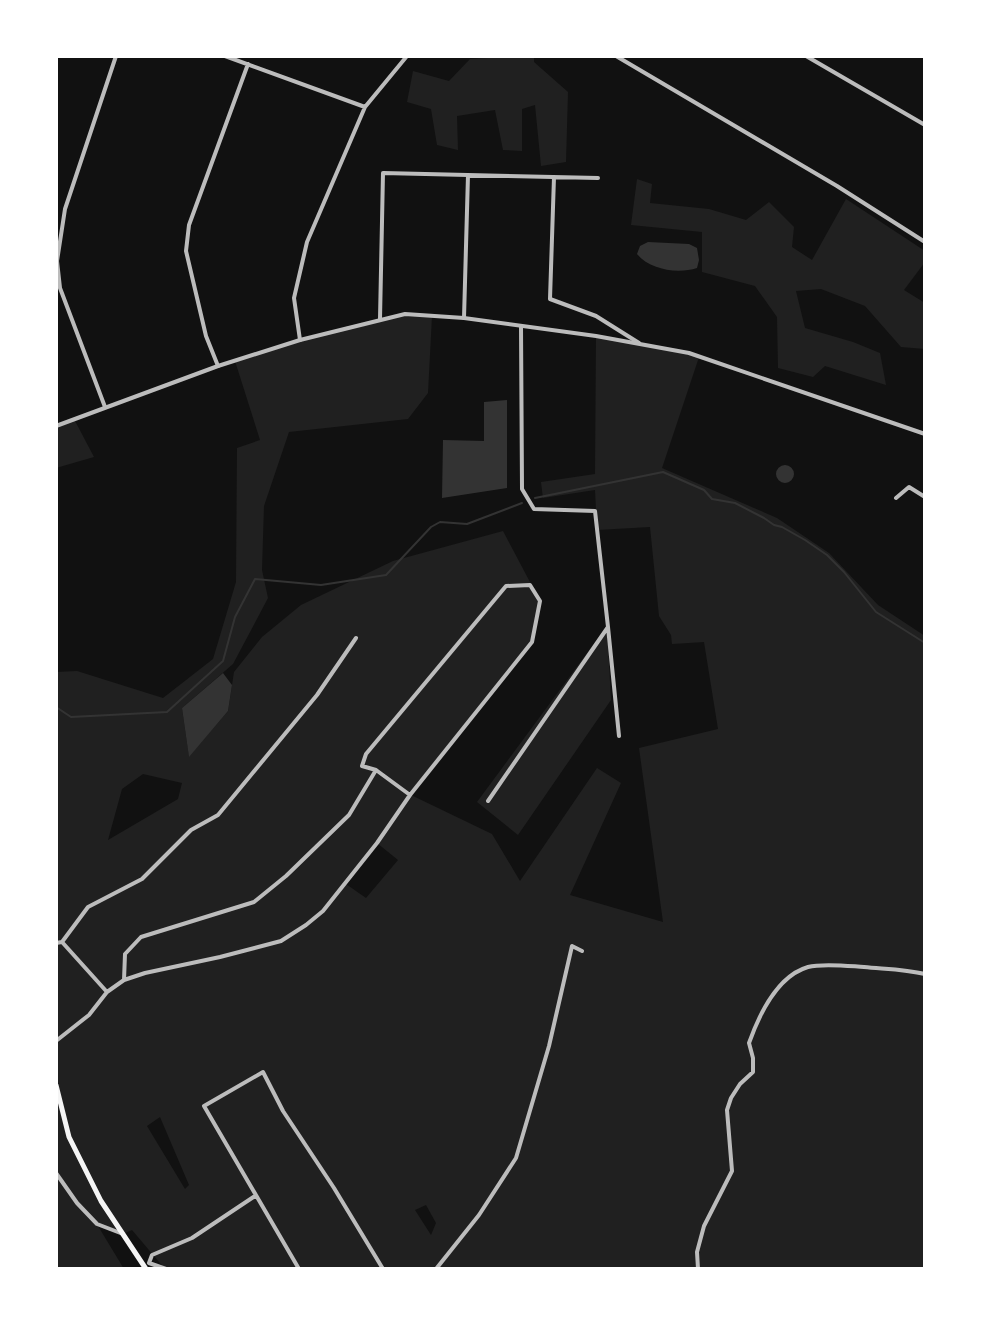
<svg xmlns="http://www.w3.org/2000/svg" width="981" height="1325" viewBox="0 0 981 1325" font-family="Lato,sans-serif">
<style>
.green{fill:#202020;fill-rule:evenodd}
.water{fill:#333}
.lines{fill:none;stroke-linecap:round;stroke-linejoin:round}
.stream{stroke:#333;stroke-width:2}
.minor{stroke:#bcbcbc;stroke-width:4}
.tertiary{stroke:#bcbcbc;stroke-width:4}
.secondary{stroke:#f5f5f5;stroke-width:5}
</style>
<rect width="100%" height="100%" fill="#111"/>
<!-- green -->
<path class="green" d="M 490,56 L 534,56 L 534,62 L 568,92 L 566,162 L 541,166 L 535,105 L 522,109 L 522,151 L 503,150 L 495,110 L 457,116 L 458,150 L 437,145 L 431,109 L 407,102 L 413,71 L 449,81 L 470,59 L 488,58 Z
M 637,179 L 652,184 L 650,203 L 709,209 L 746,220 L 769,202 L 794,227 L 792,247 L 812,260 L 846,199 L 925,251 L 925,262 L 904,290 L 925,303 L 925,349 L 901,347 L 865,306 L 821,289 L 796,291 L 805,328 L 853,342 L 880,353 L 886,385 L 825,366 L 813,377 L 778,368 L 777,317 L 755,286 L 702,272 L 702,232 L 631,225 Z
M 405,314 L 432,316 L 428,393 L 408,419 L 289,432 L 264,506 L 262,570 L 268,598 L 233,664 L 182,708 L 189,756 L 228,711 L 234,672 L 262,637 L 301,605 L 393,561 L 503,531 L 540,601 L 532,642 L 411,795 L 492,834 L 520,881 L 597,768 L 621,783 L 570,895 L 663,922 L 639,748 L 718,729 L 704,642 L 672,644 L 671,635 L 659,616 L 650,527 L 597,530 L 595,490 L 543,498 L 541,482 L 595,474 L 596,336 L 699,357 L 662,468 L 777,518 L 829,553 L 878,605 L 925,636 L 925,1269 L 165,1269 L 132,1230 L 123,1234 L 98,1226 L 124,1269 L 56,1269 L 56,672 L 77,671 L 163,698 L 213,659 L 236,582 L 237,448 L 260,440 L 235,361 L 307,338 ZM 143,774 L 182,783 L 178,799 L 108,840 L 122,789 ZM 377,843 L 398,860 L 366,898 L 346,884 ZM 160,1117 L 189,1185 L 185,1189 L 147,1126 ZM 426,1205 L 436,1223 L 431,1235 L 415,1210 Z
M 74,419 L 94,457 L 56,468 L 56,426 Z
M 607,626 L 611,700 L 518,835 L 477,802 Z"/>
<!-- water -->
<path class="water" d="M 648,242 L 689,244 L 697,248 L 699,260 L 697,268 C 678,274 650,270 637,254 L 640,246 Z
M 507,400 L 507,488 L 442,498 L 443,440 L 484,441 L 484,402 Z
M776 474a9 9 0 1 1 18 0a9 9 0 1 1-18 0Z
M 223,673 L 232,685 L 228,711 L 189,757 L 182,708 Z"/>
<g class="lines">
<!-- stream -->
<path class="stream" d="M 535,498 L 663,472 L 704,490 L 712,499 L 735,503 L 764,518 L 774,525 L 782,527 L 805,540 L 827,555 L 844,572 L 876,612 L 925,643
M 56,707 L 71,717 L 167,712 L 223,661 L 235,617 L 255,579 L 321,585 L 386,575 L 431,527 L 440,522 L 467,524 L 522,503"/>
<!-- minor -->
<path class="minor" d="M 225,56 L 365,107
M 616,56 L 837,186 L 925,242
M 806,56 L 925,125
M 554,177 L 550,299 L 596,316 L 639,343
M 464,318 L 468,175
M 380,319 L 383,173 L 598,178
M 300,340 L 294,298 L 307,242 L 365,107 L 407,56
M 218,366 L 206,336 L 186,251 L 189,225 L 248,64
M 105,407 L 60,288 L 57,261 L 65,209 L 116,56
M 896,498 L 909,487 L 925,497
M 608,627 L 619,736
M 488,801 L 608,627 L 595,511 L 534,509 L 522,489 L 521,326
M 62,942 L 88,907 L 142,879 L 191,830 L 218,815 L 317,695 L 356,638
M 56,943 L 62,942 L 107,992
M 124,980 L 125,954 L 141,937 L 254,902 L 286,876 L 349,815 L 376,770
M 56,1041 L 89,1015 L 107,992 L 124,980 L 145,973 L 220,957 L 281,941 L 306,925 L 323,911 L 377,843 L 410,795 L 532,642 L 540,601 L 530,585 L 506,586 L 366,754 L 362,766 L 376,770 L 410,795
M 56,1173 L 77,1203 L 97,1224 L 123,1234
M 149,1263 L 152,1255 L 192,1238 L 255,1196
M 149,1263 L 166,1269
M 299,1269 L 204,1106 L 263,1072 L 283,1111 L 334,1188 L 383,1269
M 436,1269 L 479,1215 L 516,1158 L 549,1046 L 572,946 L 582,951
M 698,1269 L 697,1252 L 704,1226 L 732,1171 L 727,1110 L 731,1098 L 740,1084 L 753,1072 L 753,1058 L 749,1043 C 759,1015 777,976 808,967 C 823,963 848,966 864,967 C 884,969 905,969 925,974"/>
<!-- tertiary -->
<path class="tertiary" d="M 56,426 L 218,366 L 300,340 L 405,314 L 464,318 L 596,336 L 689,353 L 925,434"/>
<!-- secondary -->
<path class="secondary" d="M 56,1085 L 69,1137 L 101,1201 L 146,1269"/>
</g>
<!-- border -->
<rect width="981" height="1325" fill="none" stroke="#ffffff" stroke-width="116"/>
</svg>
